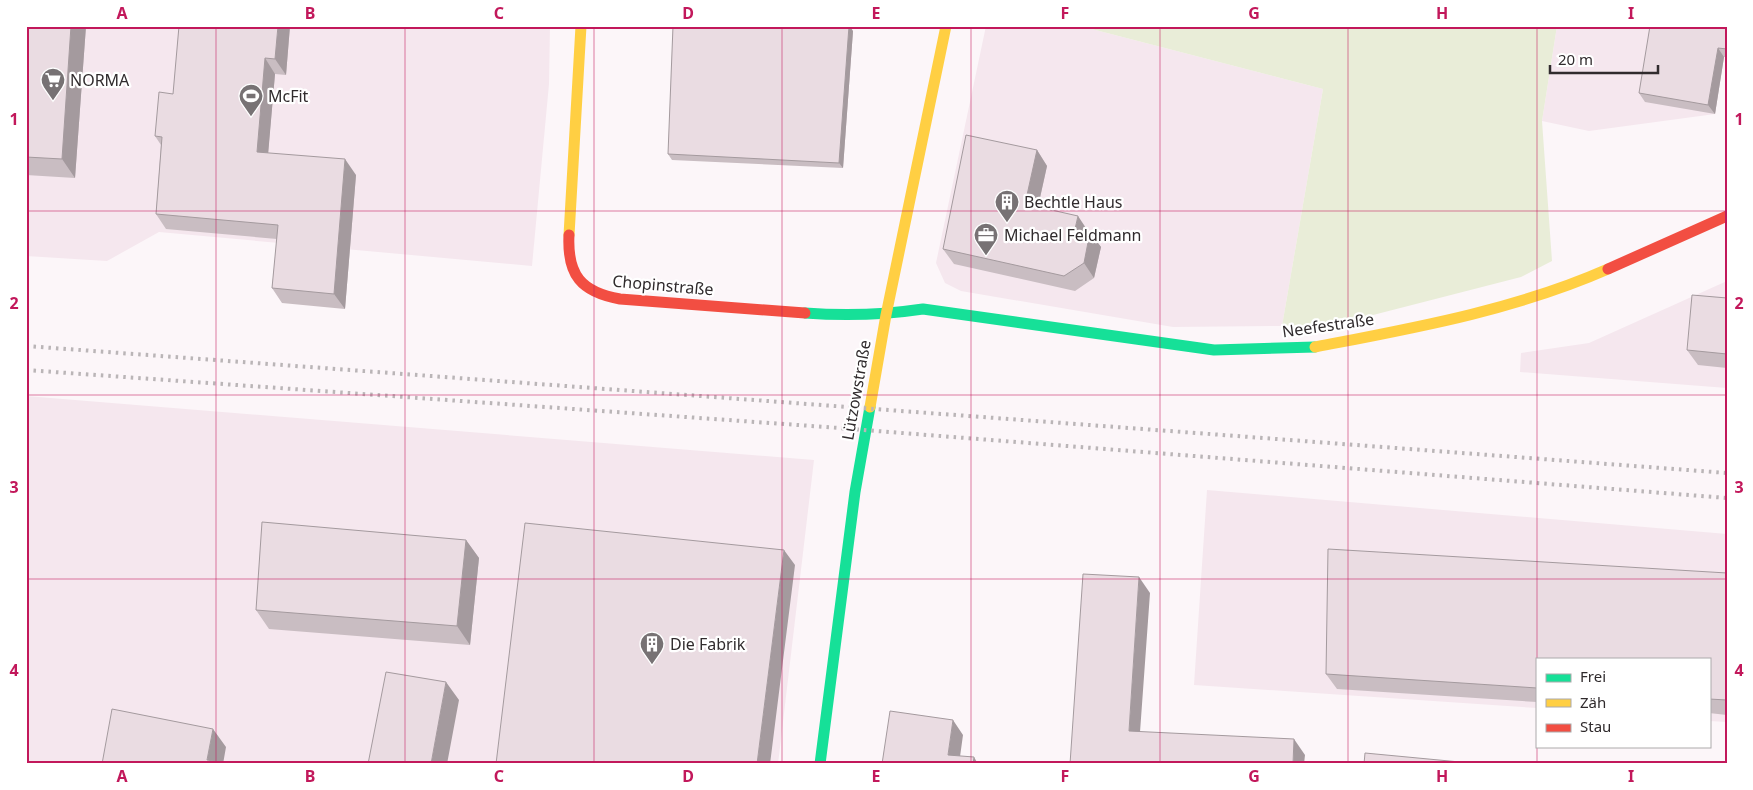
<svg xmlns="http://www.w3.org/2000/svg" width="1753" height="790" viewBox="0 0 1753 790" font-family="'Noto Sans',sans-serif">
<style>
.built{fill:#f5e7ee}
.green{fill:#e9edd8}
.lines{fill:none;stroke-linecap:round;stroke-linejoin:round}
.fast{stroke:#16e098;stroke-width:11}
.slow{stroke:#ffcf43;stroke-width:11}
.jam{stroke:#f24e42;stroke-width:11}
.rail{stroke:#bab5b7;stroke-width:4;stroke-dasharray:2.5 5;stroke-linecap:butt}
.wall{fill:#c9bdc2}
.shaded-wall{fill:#a49a9e}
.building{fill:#eadce2;stroke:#a49a9e}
.grid{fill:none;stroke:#c2185b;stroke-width:1;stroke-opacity:0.55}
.labels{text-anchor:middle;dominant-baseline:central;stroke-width:4.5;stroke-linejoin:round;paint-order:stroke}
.poi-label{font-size:16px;fill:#302b2d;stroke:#fff;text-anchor:start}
.street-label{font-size:16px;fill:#302b2d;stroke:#fff}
.neatline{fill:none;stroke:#c2185b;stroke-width:2}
.grid-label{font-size:16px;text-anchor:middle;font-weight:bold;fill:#c2185b}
</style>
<rect width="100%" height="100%" fill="#fcf6f9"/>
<!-- built -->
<path class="built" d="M 26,26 L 550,26 L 549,84 L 532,266 L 159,232 L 107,261 L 26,256 Z
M 986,26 L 1080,26 L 1323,89 L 1282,326 L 1173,327 L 961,291 L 945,283 L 936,263 Z
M 1557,26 L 1727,26 L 1715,114 L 1589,131 L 1542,121 Z
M 1727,281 L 1727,388 L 1520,372 L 1521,353 L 1589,343 Z
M 26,396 L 814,460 L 778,764 L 26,764 Z
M 1207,490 L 1727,534 L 1727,722 L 1709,721 L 1709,659 L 1537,659 L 1537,708 L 1194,685 Z"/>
<!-- green -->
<path class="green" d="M 1080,26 L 1557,26 L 1542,121 L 1552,261 L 1521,277 L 1338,324 L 1282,326 L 1323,89 Z"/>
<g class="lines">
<!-- fast -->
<path class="fast" d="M 805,313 C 845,316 883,315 923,309 L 1214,350 L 1315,347
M 820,764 L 855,492 L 870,407"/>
<!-- slow -->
<path class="slow" d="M 569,235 L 581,26
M 1315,347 C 1414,328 1515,310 1608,269
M 870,407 L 886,315 L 946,26"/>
<!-- jam -->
<path class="jam" d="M 569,235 C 567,275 581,292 620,299 L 805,313
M 1608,269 L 1727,216"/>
<!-- rail -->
<path class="rail" d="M 26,346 C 593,388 1160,430 1727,473
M 26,370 L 826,427 L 1727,498"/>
</g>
<!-- wall -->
<path class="wall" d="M 26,26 L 86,26 L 75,178 L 26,175 Z
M 290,26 L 286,75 L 275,74 L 268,153 L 356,175 L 345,309 L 282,303 L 272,288 L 277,239 L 166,229 L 156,214 L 161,145 L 155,136 Z
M 1727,26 L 1727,57 L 1724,57 L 1715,114 L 1645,102 L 1639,93 Z
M 853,31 L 843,168 L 672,160 L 668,154 Z
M 1037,150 L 1047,166 L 1038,207 L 1088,231 L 1101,247 L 1094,278 L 1075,291 L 954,264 L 943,249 Z
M 1727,298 L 1727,368 L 1698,365 L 1687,350 Z
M 466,540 L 479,558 L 470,645 L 269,629 L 256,610 Z
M 1727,573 L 1727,715 L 1709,713 L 1709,659 L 1537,659 L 1537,702 L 1337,689 L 1326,674 Z"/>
<!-- shaded-wall -->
<path class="shaded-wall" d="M 71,26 L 86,26 L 75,178 L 62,159 Z
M 278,26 L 290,26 L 286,75 L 275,59 Z
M 849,26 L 850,26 L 853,31 L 843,168 L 839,163 Z
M 1718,48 L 1724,57 L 1715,114 L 1708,105 Z
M 265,58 L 275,74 L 267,167 L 257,152 Z
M 1037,150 L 1047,166 L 1035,220 L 1025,204 Z
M 345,159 L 356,175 L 345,309 L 334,294 Z
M 1078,216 L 1088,231 L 1075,229 Z
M 1090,232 L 1101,247 L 1094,278 L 1084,263 Z
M 466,540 L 479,558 L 470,645 L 457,626 Z
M 784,550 L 795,565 L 770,764 L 757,764 Z
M 1139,577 L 1150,593 L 1139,746 L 1129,731 Z
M 446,682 L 459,700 L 447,764 L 431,764 Z
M 953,720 L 963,735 L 959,764 L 948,755 Z
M 213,729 L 226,747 L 223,764 L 207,760 Z
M 1294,739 L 1305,755 L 1304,764 L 1293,764 Z
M 974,757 L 978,764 L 973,764 Z"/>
<!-- building -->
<path class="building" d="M 26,26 L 71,26 L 62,159 L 26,157 Z
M 179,26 L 278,26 L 275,59 L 265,58 L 257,152 L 345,159 L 334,294 L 272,288 L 278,225 L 156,214 L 162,137 L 155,136 L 159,92 L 173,94 Z
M 673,26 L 849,26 L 839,163 L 668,154 Z
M 1650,26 L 1727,26 L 1727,49 L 1718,48 L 1708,105 L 1639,93 Z
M 966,135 L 1037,150 L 1025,204 L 1078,216 L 1075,229 L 1090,232 L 1084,263 L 1064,276 L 943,249 Z
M 1692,295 L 1727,298 L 1727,354 L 1687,350 Z
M 262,522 L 466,540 L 457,626 L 256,610 Z
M 525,523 L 784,550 L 757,764 L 496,764 Z
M 1328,549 L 1727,573 L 1727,700 L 1709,699 L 1709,659 L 1537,659 L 1537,688 L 1326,674 Z
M 1083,574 L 1139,577 L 1129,731 L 1294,739 L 1293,764 L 1070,764 Z
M 386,672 L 446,682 L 431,764 L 368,764 Z
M 112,709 L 213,729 L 207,760 L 231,764 L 102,764 Z
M 890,711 L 953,720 L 948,755 L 974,757 L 973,764 L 882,764 Z
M 1365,753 L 1481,764 L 1364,764 Z"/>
<!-- grid -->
<path class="grid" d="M 216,26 L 216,764M 405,26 L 405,764M 594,26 L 594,764M 782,26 L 782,764M 971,26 L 971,764M 1160,26 L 1160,764M 1348,26 L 1348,764M 1537,26 L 1537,659M 26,211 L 1727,211M 26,395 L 1727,395M 26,579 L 1727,579M 1537,746 L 1537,764"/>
<!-- icons -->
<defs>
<symbol id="supermarket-pin" viewBox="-11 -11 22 30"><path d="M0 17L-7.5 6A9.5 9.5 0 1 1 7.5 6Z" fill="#777274" stroke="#fff"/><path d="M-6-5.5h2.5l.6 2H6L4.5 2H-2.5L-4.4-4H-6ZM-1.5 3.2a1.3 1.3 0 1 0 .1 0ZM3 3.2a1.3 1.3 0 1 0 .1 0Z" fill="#fff"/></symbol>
<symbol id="stadium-pin" viewBox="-11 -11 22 30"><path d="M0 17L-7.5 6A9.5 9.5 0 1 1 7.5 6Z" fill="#777274" stroke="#fff"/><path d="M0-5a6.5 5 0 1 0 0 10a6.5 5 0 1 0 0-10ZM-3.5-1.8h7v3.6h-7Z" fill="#fff"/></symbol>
<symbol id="building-pin" viewBox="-11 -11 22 30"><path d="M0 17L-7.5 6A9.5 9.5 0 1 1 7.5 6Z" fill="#777274" stroke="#fff"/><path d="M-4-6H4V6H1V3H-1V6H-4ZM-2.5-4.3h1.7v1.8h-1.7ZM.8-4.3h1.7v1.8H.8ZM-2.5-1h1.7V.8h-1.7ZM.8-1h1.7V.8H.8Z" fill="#fff"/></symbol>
<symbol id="office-pin" viewBox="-11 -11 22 30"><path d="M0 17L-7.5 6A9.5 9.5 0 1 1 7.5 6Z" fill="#777274" stroke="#fff"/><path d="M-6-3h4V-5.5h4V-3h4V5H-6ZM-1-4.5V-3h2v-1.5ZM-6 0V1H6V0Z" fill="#fff"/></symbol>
</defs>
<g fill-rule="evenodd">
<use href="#supermarket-pin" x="39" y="66" width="28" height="38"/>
<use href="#stadium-pin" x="237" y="82" width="28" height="38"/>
<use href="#building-pin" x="993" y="188" width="28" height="38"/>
<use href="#office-pin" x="972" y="221" width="28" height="38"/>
<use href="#building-pin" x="638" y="630" width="28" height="38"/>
</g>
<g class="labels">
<!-- poi labels -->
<g class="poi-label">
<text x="70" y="80">NORMA</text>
<text x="268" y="96">McFit</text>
<text x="1024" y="202">Bechtle Haus</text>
<text x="1004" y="235">Michael Feldmann</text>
<text x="670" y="644">Die Fabrik</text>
</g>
<!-- street labels -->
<g class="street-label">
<text transform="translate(663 285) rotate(5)">Chopinstraße</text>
<text transform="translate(1328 325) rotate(-8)">Neefestraße</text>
<text transform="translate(856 390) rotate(-80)">Lützowstraße</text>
</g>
</g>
<!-- border -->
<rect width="1753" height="790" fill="none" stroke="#ffffff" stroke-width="55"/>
<!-- legend -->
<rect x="1536" y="658" width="175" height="90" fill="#ffffff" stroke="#acaaab"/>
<rect x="1546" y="674" width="25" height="8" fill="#16e098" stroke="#acaaab"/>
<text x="1580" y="682" font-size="15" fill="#302b2d">Frei</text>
<rect x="1546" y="699" width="25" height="8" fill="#ffcf43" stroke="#acaaab"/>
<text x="1580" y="708" font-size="15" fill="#302b2d">Zäh</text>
<rect x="1546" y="724" width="25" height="8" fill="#f24e42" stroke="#acaaab"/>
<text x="1580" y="732" font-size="15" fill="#302b2d">Stau</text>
<!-- scale -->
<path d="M1550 65v8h108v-8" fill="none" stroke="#302b2d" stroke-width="2.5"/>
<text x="1558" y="65" font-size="15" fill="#302b2d" stroke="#ffffff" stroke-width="4" paint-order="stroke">20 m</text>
<rect x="28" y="28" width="1698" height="734" class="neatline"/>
<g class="grid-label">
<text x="122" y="19">A</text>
<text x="310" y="19">B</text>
<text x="499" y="19">C</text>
<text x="688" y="19">D</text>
<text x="876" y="19">E</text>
<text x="1065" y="19">F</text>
<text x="1254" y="19">G</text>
<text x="1442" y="19">H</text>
<text x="1631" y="19">I</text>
<text x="14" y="125">1</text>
<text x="1739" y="125">1</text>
<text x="14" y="309">2</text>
<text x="1739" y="309">2</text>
<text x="14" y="493">3</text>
<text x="1739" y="493">3</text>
<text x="14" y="676">4</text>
<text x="1739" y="676">4</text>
<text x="122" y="782">A</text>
<text x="310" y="782">B</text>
<text x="499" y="782">C</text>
<text x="688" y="782">D</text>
<text x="876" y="782">E</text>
<text x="1065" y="782">F</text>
<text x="1254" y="782">G</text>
<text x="1442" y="782">H</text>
<text x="1631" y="782">I</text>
</g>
</svg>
